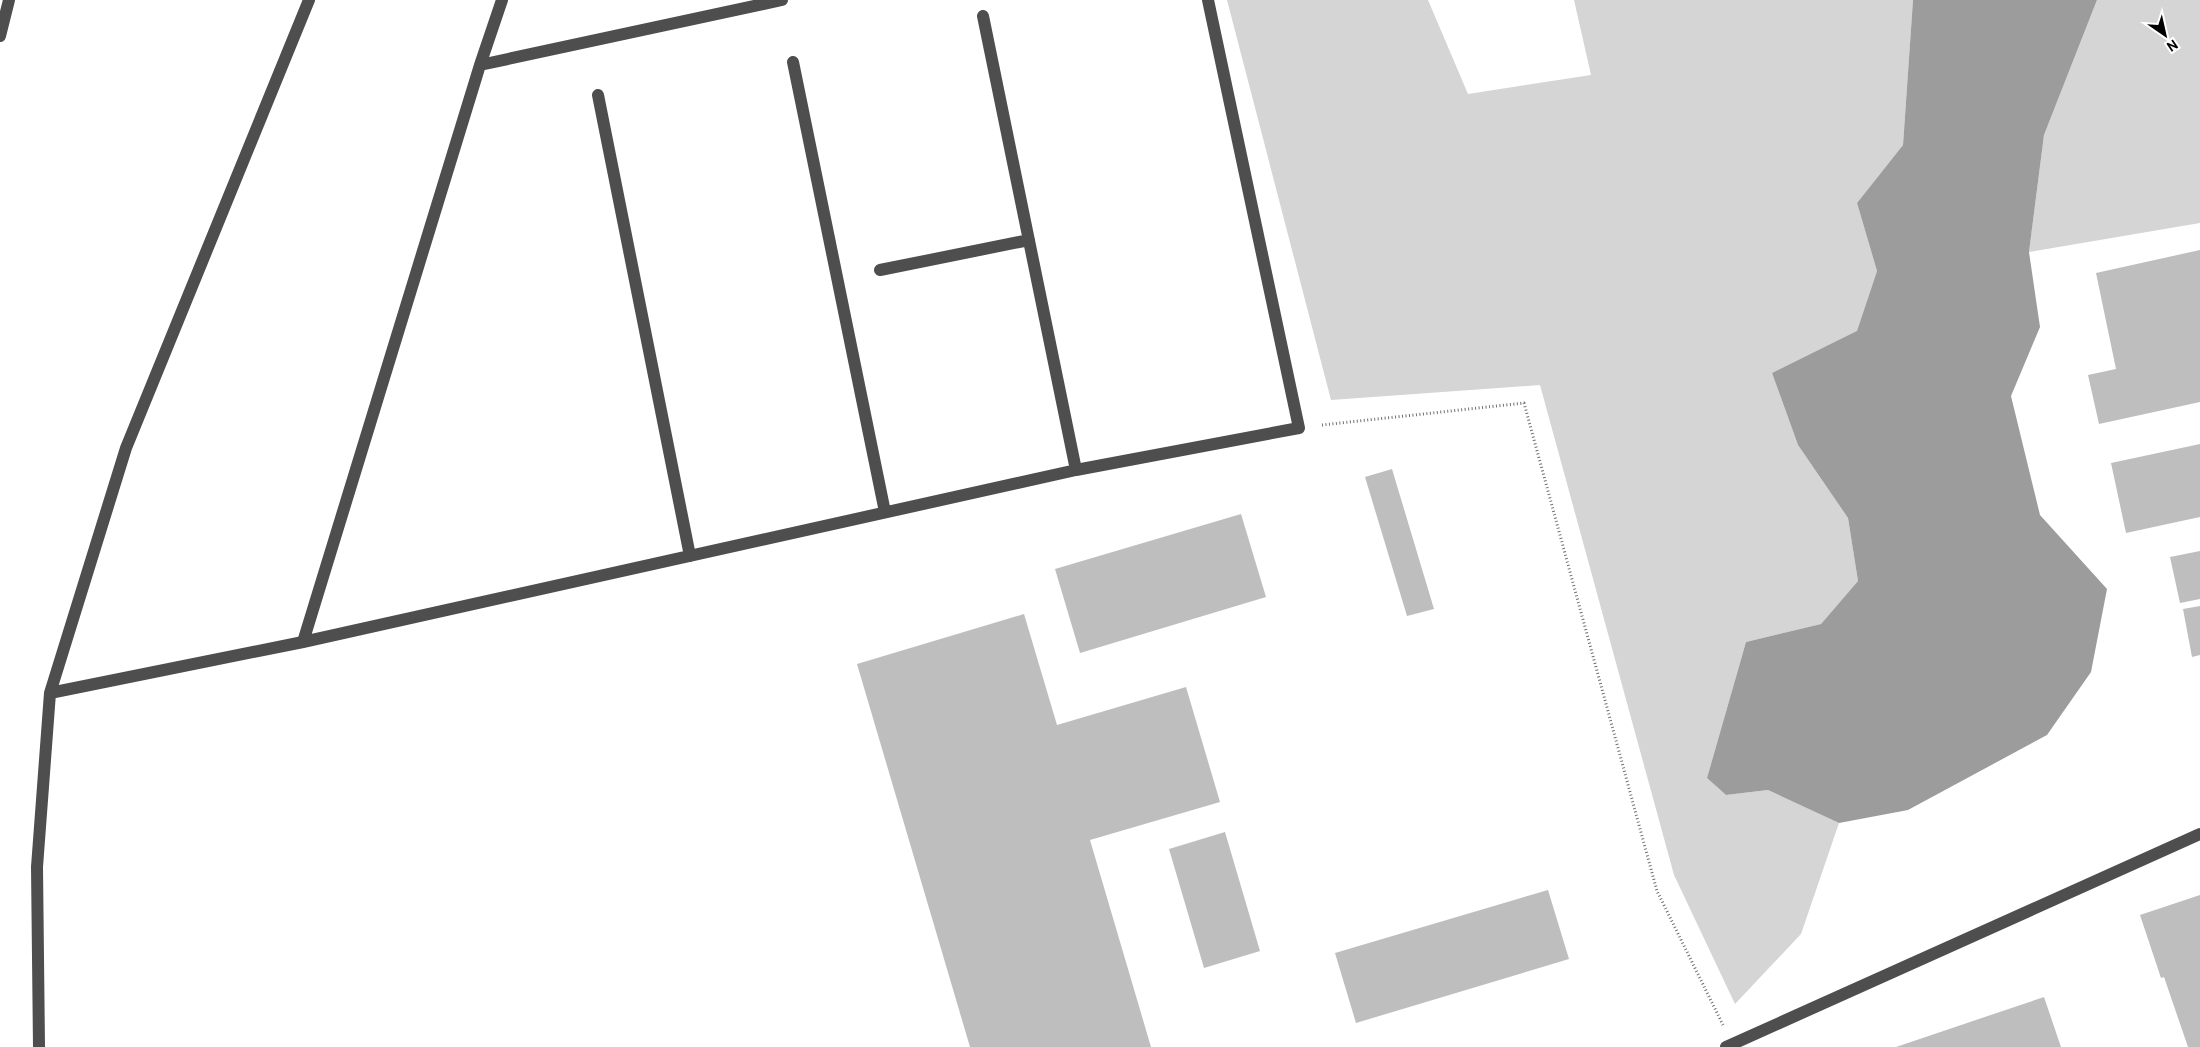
<svg xmlns="http://www.w3.org/2000/svg" width="2200" height="1047" viewBox="0 0 2200 1047" font-family="Overpass,sans-serif">
<style>
.green{fill:#d5d5d5}
.water{fill:#9c9c9c}
.building{fill:#bebebe}
.lines{fill:none;stroke-linecap:round;stroke-linejoin:round}
.path{stroke:#707070;stroke-width:3;stroke-dasharray:1 2.5;stroke-linecap:butt}
.minor{stroke:#4e4e4e;stroke-width:12}
</style>
<rect width="100%" height="100%" fill="#fff"/>
<!-- green -->
<path class="green" d="M 1227,0 L 1428,0 L 1468,94 L 1591,75 L 1574,0 L 1913,0 L 1903,145 L 1857,203 L 1877,271 L 1857,332 L 1772,373 L 1798,445 L 1848,518 L 1858,581 L 1821,624 L 1746,642 L 1707,778 L 1726,795 L 1768,790 L 1839,823 L 1801,934 L 1735,1004 L 1674,875 L 1540,385 L 1331,400 Z
M 2097,0 L 2200,0 L 2200,223 L 2029,252 L 2044,135 Z"/>
<!-- water -->
<path class="water" d="M 1913,0 L 2097,0 L 2044,135 L 2029,252 L 2040,327 L 2011,396 L 2040,515 L 2107,589 L 2091,672 L 2047,735 L 1908,810 L 1839,823 L 1768,790 L 1726,795 L 1707,778 L 1746,642 L 1821,624 L 1858,581 L 1848,518 L 1798,445 L 1772,373 L 1857,331 L 1877,271 L 1857,203 L 1903,145 Z"/>
<!-- building -->
<path class="building" d="M 2200,250 L 2200,402 L 2099,424 L 2088,375 L 2116,369 L 2096,273 Z
M 2200,444 L 2200,517 L 2126,533 L 2111,463 Z
M 1392,469 L 1434,609 L 1407,616 L 1365,477 Z
M 1241,514 L 1266,597 L 1080,653 L 1055,569 Z
M 2200,551 L 2200,599 L 2180,603 L 2170,557 Z
M 2200,606 L 2200,655 L 2192,657 L 2183,609 Z
M 1024,614 L 1057,725 L 1186,687 L 1220,802 L 1090,840 L 1151,1047 L 970,1047 L 857,664 Z
M 1225,832 L 1260,951 L 1204,968 L 1169,849 Z
M 1548,890 L 1569,959 L 1356,1023 L 1335,953 Z
M 2200,895 L 2200,1047 L 2188,1047 L 2164,977 L 2161,978 L 2140,915 Z
M 2044,997 L 2061,1047 L 1896,1047 Z"/>
<g class="lines">
<!-- path -->
<path class="path" d="M 1322,425 L 1524,403 L 1657,891 L 1723,1025"/>
<!-- minor -->
<path class="minor" d="M 983,16 L 1076,470
M 0,36 L 9,0
M 793,62 L 885,512
M 480,65 L 502,0
M 598,95 L 690,556
M 880,270 L 1029,240
M 303,642 L 480,65 L 782,0
M 50,693 L 303,642 L 1076,470 L 1299,428 L 1208,0
M 39,1047 L 37,867 L 50,693 L 126,448 L 309,0
M 1726,1047 L 2200,834"/>
</g>
<!-- north arrow -->
<g transform="translate(2165 35) rotate(146)" stroke="#ffffff" stroke-width="4" paint-order="stroke">
<path d="M0-4L9 19L0 12L-9 19Z" fill="#000000"/>
<text y="-8" font-size="14" font-weight="bold" text-anchor="middle" fill="#000000">N</text>
</g>
</svg>
